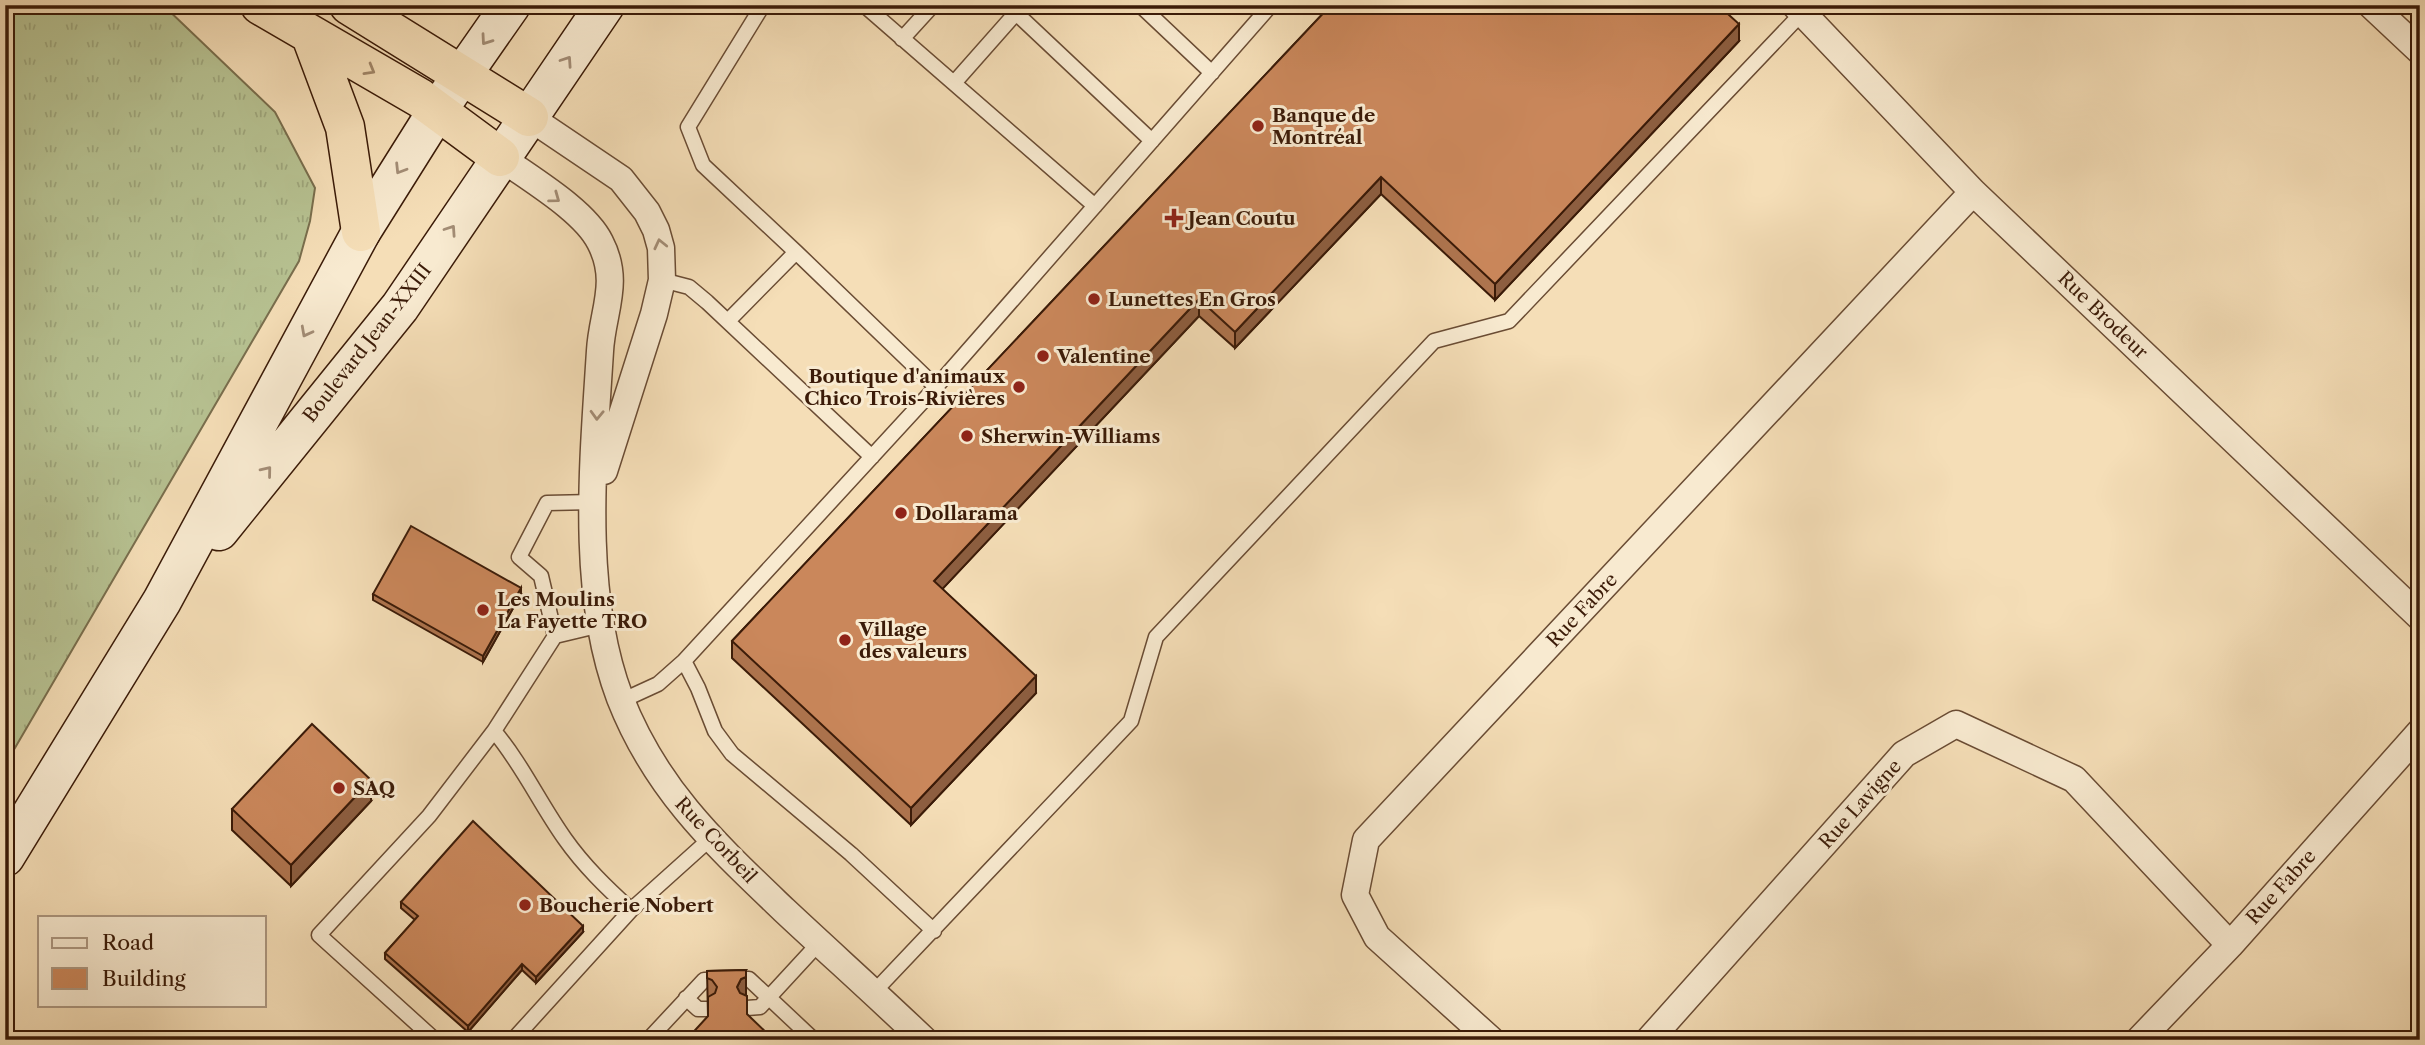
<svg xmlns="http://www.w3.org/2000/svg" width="2425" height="1045" viewBox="0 0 2425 1045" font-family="'Libre Caslon Text',serif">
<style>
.grass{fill:url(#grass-tufts);stroke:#796e4d;stroke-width:2}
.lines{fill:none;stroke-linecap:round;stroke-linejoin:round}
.lane-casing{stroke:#6a4c34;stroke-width:17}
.street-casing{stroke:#6a4c34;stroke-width:29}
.secondary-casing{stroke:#3b1b08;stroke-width:41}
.highway-casing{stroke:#3b1b08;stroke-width:41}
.lane{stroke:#f8ead0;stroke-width:14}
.street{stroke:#f8ead0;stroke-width:26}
.secondary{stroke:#f8ead0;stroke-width:38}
.highway{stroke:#f5deb7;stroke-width:38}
.wall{fill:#ae744e;stroke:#3b1b08;stroke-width:2}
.shaded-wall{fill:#8d5e40;stroke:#3b1b08;stroke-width:2}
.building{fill:#ca875b;stroke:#3b1b08;stroke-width:2}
.oneway{stroke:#a38d76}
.oneway2{stroke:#a18668}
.poi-dot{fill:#8f2418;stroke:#f8ead0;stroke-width:2.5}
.labels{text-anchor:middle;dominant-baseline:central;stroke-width:6;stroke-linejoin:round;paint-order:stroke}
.poi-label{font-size:19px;font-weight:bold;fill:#3b1b08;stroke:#f8ead0;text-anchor:start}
.street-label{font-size:19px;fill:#3b1b08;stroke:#f8ead0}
</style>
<defs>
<pattern id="grass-tufts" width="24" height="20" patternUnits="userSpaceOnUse" patternTransform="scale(1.75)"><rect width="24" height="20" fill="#b7c292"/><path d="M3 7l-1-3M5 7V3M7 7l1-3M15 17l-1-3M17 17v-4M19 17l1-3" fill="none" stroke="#9ea67c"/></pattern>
</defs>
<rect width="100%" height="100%" fill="#f5deb7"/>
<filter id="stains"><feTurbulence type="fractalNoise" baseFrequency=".00286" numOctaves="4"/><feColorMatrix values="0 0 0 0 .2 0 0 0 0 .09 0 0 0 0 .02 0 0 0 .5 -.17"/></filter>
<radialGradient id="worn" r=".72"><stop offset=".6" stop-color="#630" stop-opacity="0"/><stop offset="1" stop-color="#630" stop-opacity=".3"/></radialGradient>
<!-- grass -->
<path class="grass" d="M 5,5 L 163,5 L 275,112 L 315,188 L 310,221 L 299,261 L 5,765 Z"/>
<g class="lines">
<defs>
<path id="lane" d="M 763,5 L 688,127 L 703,165 L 796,252 L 936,387
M 864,5 L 1095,206
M 1140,5 L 1212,73
M 1016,13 L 1152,141
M 902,39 L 933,5
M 954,83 L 1023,5
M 662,280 L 689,287 L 707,302 L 872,457
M 728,321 L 796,252
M 593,502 L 547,503 L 519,557 L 541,576 L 555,636 L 601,625
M 684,661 L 698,688 L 715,731 L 732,754 L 851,854 L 934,931
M 621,701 L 658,684 L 684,661 L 936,387 L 1271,5
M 494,731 C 522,764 540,804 565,839 C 584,866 607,888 631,910 L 710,839
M 873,993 L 1131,721 L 1156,637 L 1434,341 L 1509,321 L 1802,13
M 686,998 L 698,1009 L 707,1009
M 747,1008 L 760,1007 L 819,943
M 435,1040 L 319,935 L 429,816 L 494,731 L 555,636
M 513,1040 L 631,910
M 648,1040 L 704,980 L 749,979 L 814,1040"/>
<path id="street" d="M 1795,5 L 1973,192 L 2420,617
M 2371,5 L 2420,51
M 529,117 L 621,179 L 647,212 L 656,230 L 661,248 L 662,280 L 654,314 L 604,471
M 500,157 C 530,179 584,210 600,242 C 621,282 602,312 600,351 C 593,462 580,593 620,698 C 656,790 715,844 784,910 C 831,954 878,996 924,1040
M 1491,1040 L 1377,937 L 1355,895 L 1366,840 L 1973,192
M 1649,1040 L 1904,754 L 1956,724 L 2074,779 L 2230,945
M 2139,1040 L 2230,945 L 2420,732"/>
<path id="secondary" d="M 219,531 L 400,307 L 605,5
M 5,857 L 162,601 L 361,232 L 437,111 L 511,5"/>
<path id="highway" d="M 260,5 L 420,98 L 500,157
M 349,5 L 529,117
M 311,36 L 345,127 L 361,232"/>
</defs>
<!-- lane casing -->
<use href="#lane" class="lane-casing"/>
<!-- street casing -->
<use href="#street" class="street-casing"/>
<!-- secondary casing -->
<use href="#secondary" class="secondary-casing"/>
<!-- highway casing -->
<use href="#highway" class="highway-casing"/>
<!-- lane -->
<use href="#lane" class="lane"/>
<!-- street -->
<use href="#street" class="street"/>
<!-- secondary -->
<use href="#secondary" class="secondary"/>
<!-- highway -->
<use href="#highway" class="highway"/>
</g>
<!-- wall -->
<path class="wall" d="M 1331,5 L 1739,41 L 1495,300 L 1381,194 L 1235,348 L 1199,316 L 942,589 L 1036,693 L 911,825 L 732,658 L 732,641 Z
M 373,594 L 521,594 L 483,662 L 373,600 Z
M 371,801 L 291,886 L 232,830 L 232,809 Z
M 401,902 L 583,932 L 536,983 L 522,970 L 468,1032 L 385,959 L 385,953 L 415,920 L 401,908 Z
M 746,970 L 708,1016 L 707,971 Z"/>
<!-- shaded-wall -->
<path class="shaded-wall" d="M 1739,24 L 1739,41 L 1495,300 L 1495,284 Z
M 1381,177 L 1381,194 L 1235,348 L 1235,332 Z
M 1199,299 L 1199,316 L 934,598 L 934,581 Z
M 521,588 L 521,594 L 483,662 L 483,656 Z
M 1036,676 L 1036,693 L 911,825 L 911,808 Z
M 371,780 L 371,801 L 291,886 L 291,865 Z
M 583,926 L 583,932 L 536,983 L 536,977 Z
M 522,964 L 522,970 L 468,1032 L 468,1026 Z
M 746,977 L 746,998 L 737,1008 L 737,987 L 741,979 Z"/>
<!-- building -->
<path class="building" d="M 1331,5 L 1718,5 L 1739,24 L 1495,284 L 1381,177 L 1235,332 L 1199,299 L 934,581 L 1036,676 L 911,808 L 732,641 Z
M 411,526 L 521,588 L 483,656 L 373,594 Z
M 312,724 L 371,780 L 291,865 L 232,809 Z
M 473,821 L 583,926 L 536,977 L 522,964 L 468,1026 L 385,953 L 418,916 L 401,902 Z
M 746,970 L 746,977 L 741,979 L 737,987 L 740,993 L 747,996 L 747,1014 L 774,1040 L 686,1040 L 708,1016 L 708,997 L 715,993 L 717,987 L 712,980 L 707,978 L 707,971 Z"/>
<!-- one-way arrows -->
<defs><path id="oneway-chevron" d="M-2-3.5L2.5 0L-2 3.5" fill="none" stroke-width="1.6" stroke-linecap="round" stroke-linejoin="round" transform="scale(1.75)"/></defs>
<g class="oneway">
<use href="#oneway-chevron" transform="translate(486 40) rotate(125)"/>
<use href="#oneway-chevron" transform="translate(567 61) rotate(-56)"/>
<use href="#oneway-chevron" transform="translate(400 169) rotate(122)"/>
<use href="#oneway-chevron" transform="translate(555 198) rotate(36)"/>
<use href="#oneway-chevron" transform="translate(451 230) rotate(-56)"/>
<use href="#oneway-chevron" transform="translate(660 244) rotate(-103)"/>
<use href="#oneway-chevron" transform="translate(306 332) rotate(118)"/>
<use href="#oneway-chevron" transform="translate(597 415) rotate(92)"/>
<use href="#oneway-chevron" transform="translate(267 471) rotate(-51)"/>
</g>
<use class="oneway2" href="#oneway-chevron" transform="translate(370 70) rotate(30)"/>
<!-- markers -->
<g class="poi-dot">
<circle cx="1258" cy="126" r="7"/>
<path d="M1170.5 207.5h7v7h7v7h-7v7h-7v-7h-7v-7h7z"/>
<circle cx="1094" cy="299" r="7"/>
<circle cx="1043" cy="356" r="7"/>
<circle cx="1019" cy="387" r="7"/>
<circle cx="967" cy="436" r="7"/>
<circle cx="901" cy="513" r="7"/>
<circle cx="483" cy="610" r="7"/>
<circle cx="845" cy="640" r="7"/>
<circle cx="339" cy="788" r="7"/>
<circle cx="525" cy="905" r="7"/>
</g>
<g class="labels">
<!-- poi labels -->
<g class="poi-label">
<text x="1272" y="115">Banque de<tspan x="1272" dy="22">Montréal</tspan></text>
<text x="1188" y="218">Jean Coutu</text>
<text x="1108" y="299">Lunettes En Gros</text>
<text x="1057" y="356">Valentine</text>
<text x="1005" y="376" text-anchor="end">Boutique d'animaux<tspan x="1005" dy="22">Chico Trois-Rivières</tspan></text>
<text x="981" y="436">Sherwin-Williams</text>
<text x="915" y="513">Dollarama</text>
<text x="497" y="599">Les Moulins<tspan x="497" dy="22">La Fayette TRO</tspan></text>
<text x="859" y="629">Village<tspan x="859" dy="22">des valeurs</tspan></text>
<text x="353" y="788">SAQ</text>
<text x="539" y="905">Boucherie Nobert</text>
</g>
<!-- street labels -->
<g class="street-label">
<text transform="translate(2103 315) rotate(44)">Rue Brodeur</text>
<text transform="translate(367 343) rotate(-52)">Boulevard Jean-XXIII</text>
<text transform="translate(1582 610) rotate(-47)">Rue Fabre</text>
<text transform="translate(1860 804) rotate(-48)">Rue Lavigne</text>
<text transform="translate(716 840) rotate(47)">Rue Corbeil</text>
<text transform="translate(2281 887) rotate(-48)">Rue Fabre</text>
</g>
</g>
<!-- margin -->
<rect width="2425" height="1045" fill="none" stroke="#f5deb7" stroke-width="28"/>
<rect x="7" y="7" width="2411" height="1031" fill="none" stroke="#3b1b08" stroke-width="3.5"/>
<rect x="14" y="14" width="2397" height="1017" fill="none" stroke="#3b1b08" stroke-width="2"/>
<!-- legend -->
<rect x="38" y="916" width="228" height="91" fill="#f8ead0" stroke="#ac9780" stroke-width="2"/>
<rect x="52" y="938" width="35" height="10" fill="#f8ead0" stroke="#ac9780" stroke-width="2"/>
<text x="102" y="950" font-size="21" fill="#3b1b08">Road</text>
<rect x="52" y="968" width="35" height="21" fill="#ca875b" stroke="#ac9780" stroke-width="2"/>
<text x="102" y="986" font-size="21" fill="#3b1b08">Building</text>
<rect width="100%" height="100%" filter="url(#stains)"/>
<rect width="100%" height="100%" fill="url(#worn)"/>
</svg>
